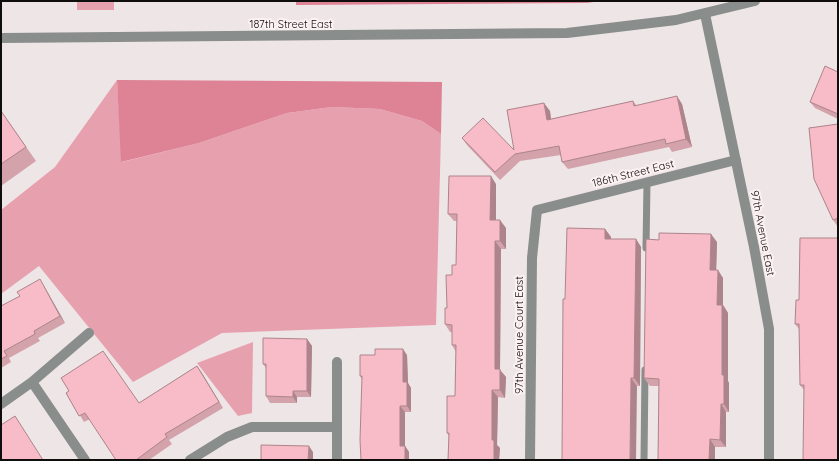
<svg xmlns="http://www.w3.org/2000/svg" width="839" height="461" viewBox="0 0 839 461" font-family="Quicksand,sans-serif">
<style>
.green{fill:#e7a0ae}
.forest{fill:#de8296}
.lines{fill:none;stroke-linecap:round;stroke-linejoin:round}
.service{stroke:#898d8b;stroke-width:7}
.minor{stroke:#898d8b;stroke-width:10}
.tertiary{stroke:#898d8b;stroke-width:10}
.wall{fill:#d4a2ab}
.shaded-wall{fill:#ad848b}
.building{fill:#f7bcc7;stroke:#ad848b}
.labels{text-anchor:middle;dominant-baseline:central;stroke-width:4;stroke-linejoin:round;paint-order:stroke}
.street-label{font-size:11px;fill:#100d0d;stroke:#fcf2f3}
</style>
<rect width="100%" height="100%" fill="#eee5e6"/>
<!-- green -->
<path class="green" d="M 77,1 L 114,1 L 114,10 L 77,10 Z
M 117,80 L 122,162 L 199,143 L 287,113 L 332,107 L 380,109 L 422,121 L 441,134 L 436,325 L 222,333 L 133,382 L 39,266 L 1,294 L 1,210 L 55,167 Z
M 253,342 L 252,413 L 238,416 L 197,363 Z"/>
<!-- forest -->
<path class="forest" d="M 296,1 L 600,1 L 587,3 L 296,5 Z
M 117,80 L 442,82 L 441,134 L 422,121 L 380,109 L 332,107 L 287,113 L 199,143 L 121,162 Z"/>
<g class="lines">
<!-- service -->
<path class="service" d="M 646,248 L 647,182
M 644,460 L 645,370"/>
<!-- minor -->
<path class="minor" d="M 705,14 L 754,247 L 769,329 L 769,460
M 32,382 L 85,460
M 1,404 L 32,382 L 89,333
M 190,460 L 227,437 L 252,427 L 337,427
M 337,460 L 337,362
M 530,460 L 532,258 L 537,210 L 736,160"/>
<!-- tertiary -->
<path class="tertiary" d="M 1,38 L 567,33 L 676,20 L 755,1"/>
</g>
<!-- wall -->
<path class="wall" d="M 838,72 L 838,119 L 815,108 L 810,102 Z
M 633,101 L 637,106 L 682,104 L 692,147 L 672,152 L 669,147 L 568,169 L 562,162 L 561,155 L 520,161 L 500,180 L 467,145 L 462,138 L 514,150 L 550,111 L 551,119 Z
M 1,111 L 36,161 L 1,186 Z
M 838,124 L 838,227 L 833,220 Z
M 496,184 L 496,220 L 506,228 L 506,249 L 501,249 L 500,370 L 506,377 L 505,398 L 498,397 L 497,445 L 500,448 L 499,460 L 448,460 L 449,436 L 447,433 L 455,396 L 456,352 L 452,345 L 452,332 L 450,332 L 445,324 L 447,308 L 452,275 L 456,265 L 457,221 L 454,221 L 448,214 Z
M 605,229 L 611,237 L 611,239 L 636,239 L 641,247 L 640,386 L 637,386 L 565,299 Z
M 800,238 L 804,390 L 800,385 L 799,329 L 795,324 L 799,300 Z
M 717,242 L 716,270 L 723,278 L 723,305 L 728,313 L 728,381 L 729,383 L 729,412 L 726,412 L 726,447 L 715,447 L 715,460 L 658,460 L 659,386 L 650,386 L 644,378 Z
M 44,286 L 65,323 L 38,338 L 40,341 L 9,358 L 11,362 L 1,368 L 1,306 L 20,296 Z
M 307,339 L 312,346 L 311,397 L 297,397 L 297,403 L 270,403 L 266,396 L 266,368 L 263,364 Z
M 407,355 L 408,383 L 411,388 L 411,412 L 405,412 L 405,446 L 409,452 L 409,460 L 360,376 Z
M 197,366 L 223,408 L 169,440 L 172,444 L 149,460 L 116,460 L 90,419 L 84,422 L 66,393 L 139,403 Z"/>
<!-- shaded-wall -->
<path class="shaded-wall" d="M 677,96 L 682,104 L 692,147 L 686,139 Z
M 544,103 L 550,111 L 552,127 L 547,120 Z
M 491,176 L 496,184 L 496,228 L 490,220 Z
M 500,220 L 506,228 L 506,249 L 500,241 Z
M 605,229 L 611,237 L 610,247 L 605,239 Z
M 711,234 L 717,242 L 716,278 L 710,270 Z
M 636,239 L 641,247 L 640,386 L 634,378 Z
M 495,241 L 501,249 L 500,370 L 506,377 L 505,398 L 500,390 L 495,369 Z
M 718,270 L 723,278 L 723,305 L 728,313 L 728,381 L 729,383 L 729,412 L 724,404 L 722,375 L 717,305 Z
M 40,279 L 44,286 L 65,323 L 60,316 Z
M 307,339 L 312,346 L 311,397 L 307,391 Z
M 403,349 L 407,355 L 408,383 L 411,388 L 411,412 L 407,406 L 403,382 Z
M 197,366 L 202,373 L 223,408 L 219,402 Z
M 631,378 L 637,386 L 636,460 L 630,460 Z
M 492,390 L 498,397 L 497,445 L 500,448 L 499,460 L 494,460 L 492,440 Z
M 293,391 L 297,397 L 297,403 L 293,397 Z
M 721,404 L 726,412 L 726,447 L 720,440 Z
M 400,406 L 405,412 L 405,453 L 400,446 Z
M 710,439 L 715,447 L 715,460 L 709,460 Z
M 309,446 L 313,452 L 313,460 L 308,460 Z
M 405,446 L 409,452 L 409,460 L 405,460 Z"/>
<!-- building -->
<path class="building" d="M 825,66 L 838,72 L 838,114 L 810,102 Z
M 677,96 L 686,139 L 666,144 L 665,139 L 562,162 L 559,146 L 515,154 L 495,172 L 462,138 L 483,118 L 514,150 L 507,110 L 544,103 L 547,120 L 633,101 L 634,106 Z
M 1,111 L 26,147 L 1,164 Z
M 838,124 L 838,218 L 833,220 L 814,179 L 809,128 Z
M 449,176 L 491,176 L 490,220 L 500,220 L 500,241 L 495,241 L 495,369 L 500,369 L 500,390 L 492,390 L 492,440 L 494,440 L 494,460 L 448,460 L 449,433 L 447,433 L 447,396 L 455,396 L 456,345 L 452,345 L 452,325 L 445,324 L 445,308 L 447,308 L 446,275 L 452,275 L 452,265 L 456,265 L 457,214 L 448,214 Z
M 567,228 L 605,229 L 605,239 L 636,239 L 634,378 L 631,378 L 630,460 L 562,460 L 563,299 L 565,299 Z
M 659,233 L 711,234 L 710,270 L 718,270 L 717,305 L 722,305 L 722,375 L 724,375 L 724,404 L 721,404 L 720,440 L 710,439 L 709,460 L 658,460 L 659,379 L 644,378 L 646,239 L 659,240 Z
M 800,238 L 838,238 L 838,460 L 803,460 L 804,385 L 800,385 L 799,324 L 795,324 L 796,300 L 799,300 Z
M 40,279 L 60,316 L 34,331 L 35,334 L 4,351 L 7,356 L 1,359 L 1,306 L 20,296 L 17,292 Z
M 263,338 L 307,339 L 307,391 L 293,391 L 293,397 L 266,396 L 266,364 L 263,364 Z
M 375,349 L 403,349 L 403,382 L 407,382 L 407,406 L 400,406 L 400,446 L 405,446 L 405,460 L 361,460 L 360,440 L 362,376 L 360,376 L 360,355 L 375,355 Z
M 103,351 L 139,403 L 197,366 L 219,402 L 165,434 L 167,437 L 136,460 L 116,460 L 85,413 L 79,416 L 66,393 L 69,391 L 61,378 Z
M 15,416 L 43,460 L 1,460 L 1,425 Z
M 261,445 L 309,446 L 308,460 L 261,460 Z"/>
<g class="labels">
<!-- street labels -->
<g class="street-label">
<text x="291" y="24">187th Street East</text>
<text transform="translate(633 173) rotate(-14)">186th Street East</text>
<text transform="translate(763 233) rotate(79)">97th Avenue East</text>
<text transform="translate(519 335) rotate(-90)">97th Avenue Court East</text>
</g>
</g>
<!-- border -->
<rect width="839" height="461" fill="none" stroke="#100d0d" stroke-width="4"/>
</svg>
